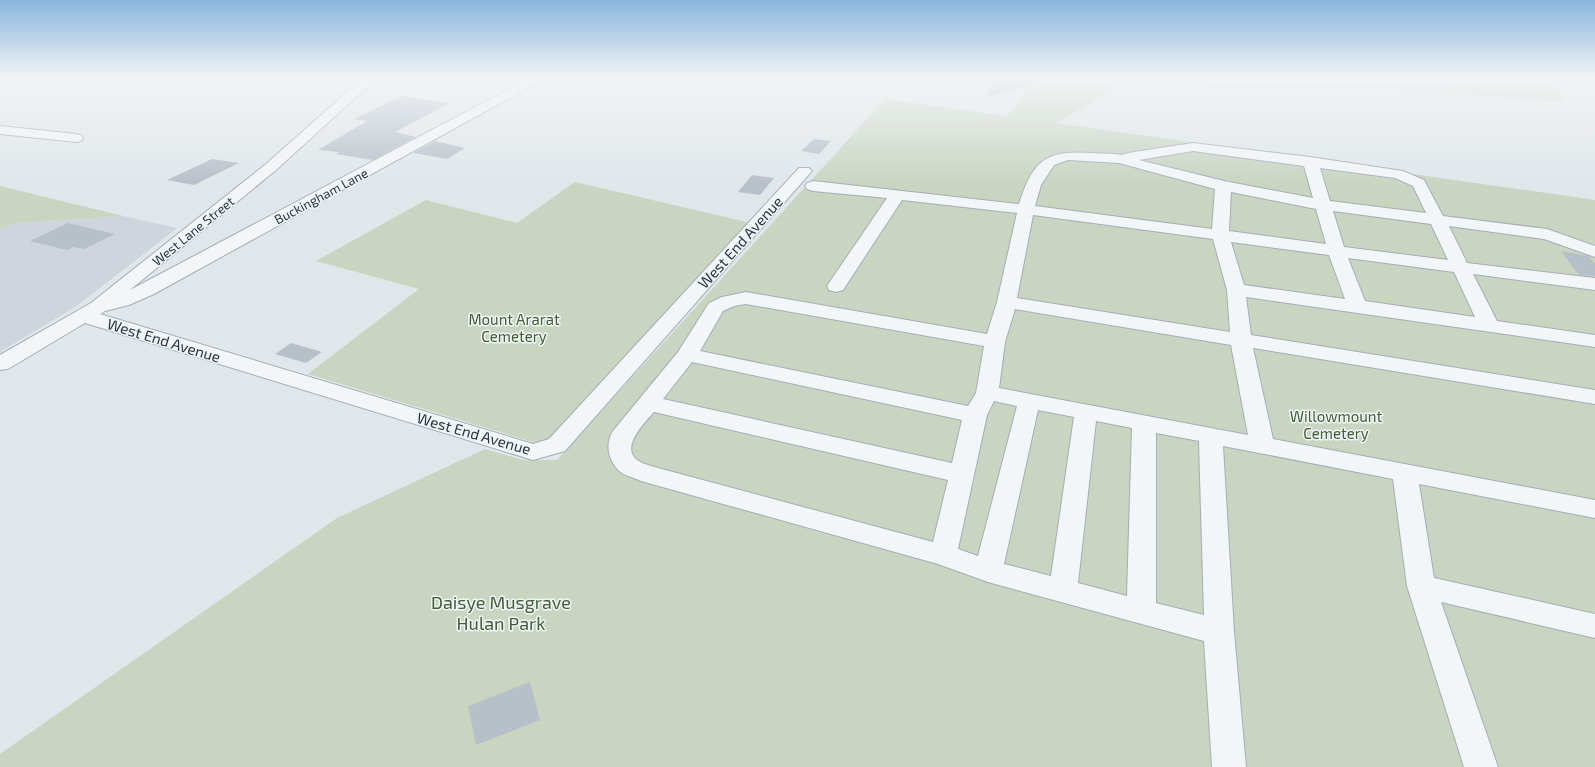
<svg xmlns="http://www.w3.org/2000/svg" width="1595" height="767" viewBox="0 0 1595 767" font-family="'Exo 2',sans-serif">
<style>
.built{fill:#ced5dc}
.green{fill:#c9d4c1}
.building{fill:#b7bfc8}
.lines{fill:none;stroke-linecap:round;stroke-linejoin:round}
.minor-casing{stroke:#a5adb5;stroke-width:2}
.minor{fill:#f3f6f8;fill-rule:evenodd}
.labels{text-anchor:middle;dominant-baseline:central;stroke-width:3;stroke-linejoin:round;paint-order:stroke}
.far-street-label{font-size:13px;fill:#283543;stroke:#f0f4f7}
.street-label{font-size:15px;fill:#283543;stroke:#f0f4f7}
.park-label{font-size:15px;fill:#425f34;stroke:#f0f4f7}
.near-park-label{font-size:18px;fill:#425f34;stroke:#f0f4f7}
</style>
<rect width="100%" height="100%" fill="#e0e6ea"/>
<!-- built -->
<path class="built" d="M 123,216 L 177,228 L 78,305 L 0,352 L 0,229 L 15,223 Z"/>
<!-- green -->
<path class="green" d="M 1031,78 L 1553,78 L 1564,102 L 1368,88 L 1239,90 L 1126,83 L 1056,123 L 1595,200 L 1595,767 L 0,767 L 0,754 L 337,518 L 485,449 L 523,460 L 557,460 L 885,99 L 1006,116 L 1014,109 Z
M 575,182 L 751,223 L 543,445 L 308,374 L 419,289 L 316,261 L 426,200 L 517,223 Z
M 0,186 L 123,216 L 15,223 L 0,229 Z"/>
<!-- building -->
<path class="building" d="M 992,78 L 1038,78 L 1038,82 L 987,98 Z
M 402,96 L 450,103 L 395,132 L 416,137 L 373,160 L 336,154 L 339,152 L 318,150 L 367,121 L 354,119 Z
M 814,139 L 831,141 L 819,154 L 801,151 Z
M 435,141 L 465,148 L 447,159 L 413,153 Z
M 212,159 L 239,163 L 194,185 L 167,180 Z
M 752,175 L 774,178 L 760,195 L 738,192 Z
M 68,223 L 115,234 L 84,249 L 73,247 L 67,250 L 30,241 Z
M 1561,251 L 1588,256 L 1595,264 L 1595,276 L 1579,275 Z
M 291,343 L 322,352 L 306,363 L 275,354 Z
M 530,682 L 540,720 L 476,745 L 468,706 Z"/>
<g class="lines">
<defs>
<path id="minor" d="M 363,78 L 377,78 L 276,170 L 130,290 L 530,78 L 546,78 L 154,294 L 129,305 L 105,311 L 100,314 L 533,444 L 549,439 L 799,168 L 809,168 L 812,171 L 565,451 L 533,460 L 85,323 L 8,369 L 0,370 L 0,355 L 91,303 L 266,164 Z
M 940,78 L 952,78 L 949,83 L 941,83 Z
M 0,126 L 76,134 L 81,135 L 83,138 L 81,141 L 76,142 L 0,134 Z
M 1193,143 L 1310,157 L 1403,171 L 1424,180 L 1443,216 L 1547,229 L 1595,246 L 1595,257 L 1544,239 L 1449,226 L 1467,263 L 1595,278 L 1595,290 L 1473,274 L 1497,321 L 1595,335 L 1595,347 L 1246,297 L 1251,335 L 1595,390 L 1595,404 L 1253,348 L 1273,439 L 1595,500 L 1595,518 L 1419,484 L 1434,578 L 1595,614 L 1595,638 L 1441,602 L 1498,767 L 1464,767 L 1407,586 L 1393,479 L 1223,446 L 1234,632 L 1246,767 L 1212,767 L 1204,641 L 988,582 L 938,564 L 641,481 C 635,478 623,475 618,470 C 608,459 605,444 613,431 L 678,352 L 709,303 L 722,297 L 746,292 L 987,334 L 997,302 L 1017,213 L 902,200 L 843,290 L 836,292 L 829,290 L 827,286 L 887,198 L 813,191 L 807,189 L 805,186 L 807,183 L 813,181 L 1019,204 C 1033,160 1046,150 1091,153 C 1101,154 1112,153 1122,155 L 1128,153 ZM 1193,151 L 1304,166 L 1313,198 L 1224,181 L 1139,160 ZM 1068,160 L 1119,163 L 1215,189 L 1212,229 L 1035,206 L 1041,185 L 1054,165 ZM 1320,168 L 1395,178 L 1413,186 L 1426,213 L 1330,201 ZM 1231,192 L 1316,209 L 1326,244 L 1229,231 ZM 1333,211 L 1431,224 L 1448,260 L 1344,247 ZM 1033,215 L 1213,239 L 1227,290 L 1230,332 L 1017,298 ZM 1231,242 L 1329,255 L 1345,299 L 1244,285 ZM 1348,258 L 1454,272 L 1475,317 L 1365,301 ZM 746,304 L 984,346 L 976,393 L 968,406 L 700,351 L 723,311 L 734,306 ZM 1015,309 L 1231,345 L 1248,435 L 999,388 L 1005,342 ZM 692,362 L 962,420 L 952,463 L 663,399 ZM 994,401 L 1017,406 L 978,556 L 958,549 L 987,415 ZM 1038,410 L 1074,417 L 1051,576 L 1004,564 ZM 654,412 L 948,480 L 933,542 L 658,468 C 651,466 643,464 637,460 C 620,447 645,422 654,412 ZM 1096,421 L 1132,428 L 1127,596 L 1078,583 ZM 1156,433 L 1199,441 L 1204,615 L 1156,603 Z"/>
</defs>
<!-- minor casing -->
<use href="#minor" class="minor-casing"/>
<!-- minor -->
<use href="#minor" class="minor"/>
</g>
<!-- sky -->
<linearGradient id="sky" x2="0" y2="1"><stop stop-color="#89b6dd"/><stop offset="0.42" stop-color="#f1f4f6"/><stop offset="1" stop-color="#f1f4f6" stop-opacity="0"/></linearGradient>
<rect width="1595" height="186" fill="url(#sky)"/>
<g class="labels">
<!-- far-street labels -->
<g class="far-street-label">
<text transform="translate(321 196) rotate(-28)">Buckingham Lane</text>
<text transform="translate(193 231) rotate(-39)">West Lane Street</text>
</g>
<!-- street labels -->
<g class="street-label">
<text transform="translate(740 242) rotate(-48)">West End Avenue</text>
<text transform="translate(164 340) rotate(17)">West End Avenue</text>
<text transform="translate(474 433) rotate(16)">West End Avenue</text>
</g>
<!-- park labels -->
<g class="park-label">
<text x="514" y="319">Mount Ararat<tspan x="514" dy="17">Cemetery</tspan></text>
<text x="1336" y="416">Willowmount<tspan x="1336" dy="17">Cemetery</tspan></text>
</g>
<!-- near-park labels -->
<g class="near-park-label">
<text x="501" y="602">Daisye Musgrave<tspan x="501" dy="21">Hulan Park</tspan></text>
</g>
</g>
</svg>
